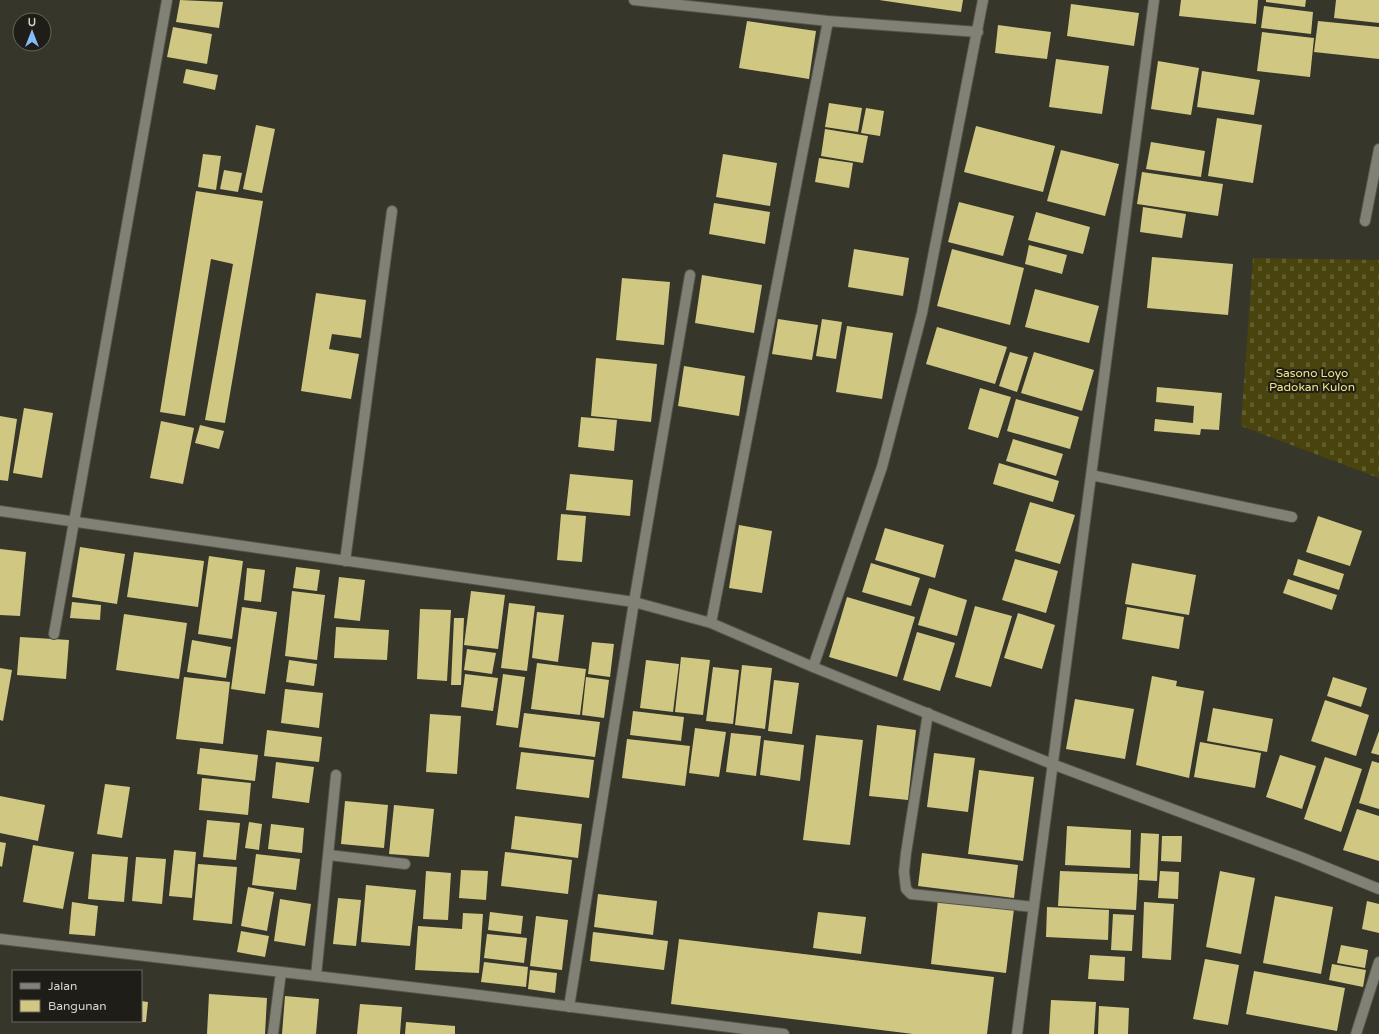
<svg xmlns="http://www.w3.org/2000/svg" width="1379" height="1034" viewBox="0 0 1379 1034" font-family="'Varela Round',sans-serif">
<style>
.cemetery{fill:url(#cemetery-stones)}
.building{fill:#d0c882}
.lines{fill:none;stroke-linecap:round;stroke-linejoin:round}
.minor-casing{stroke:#55544b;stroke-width:12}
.minor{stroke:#828175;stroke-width:10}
.labels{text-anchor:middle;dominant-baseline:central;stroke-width:4;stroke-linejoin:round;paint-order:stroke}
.park-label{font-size:12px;fill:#f1e483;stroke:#1e1d18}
</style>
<defs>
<pattern id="cemetery-stones" width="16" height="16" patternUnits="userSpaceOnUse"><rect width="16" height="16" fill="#49430e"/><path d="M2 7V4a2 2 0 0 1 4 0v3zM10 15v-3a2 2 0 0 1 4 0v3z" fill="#625d30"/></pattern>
</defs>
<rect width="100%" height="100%" fill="#37362b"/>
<!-- cemetery -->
<path class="cemetery" d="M 1253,258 L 1379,260 L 1379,478 L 1241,426 Z"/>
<!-- building -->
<path class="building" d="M 180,0 L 223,2 L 219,28 L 176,22 Z
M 879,0 L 963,0 L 961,12 Z
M 1181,0 L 1258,0 L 1256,24 L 1179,16 Z
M 1266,0 L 1306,0 L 1305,7 L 1266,2 Z
M 1336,0 L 1379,0 L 1379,23 L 1334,18 Z
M 1071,4 L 1139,13 L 1134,46 L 1067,36 Z
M 1264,6 L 1313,12 L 1311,34 L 1261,28 Z
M 747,21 L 816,31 L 809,79 L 739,68 Z
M 1318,21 L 1379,27 L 1379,59 L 1314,52 Z
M 998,25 L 1051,32 L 1047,59 L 995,53 Z
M 173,27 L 212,34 L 207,64 L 167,57 Z
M 1262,32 L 1314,38 L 1310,77 L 1257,71 Z
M 1056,59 L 1109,66 L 1102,114 L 1049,107 Z
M 1158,61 L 1199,68 L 1191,115 L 1151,109 Z
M 186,69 L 218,75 L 215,90 L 183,83 Z
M 1202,71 L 1260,80 L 1254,115 L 1197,107 Z
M 829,103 L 862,108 L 858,132 L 825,127 Z
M 866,108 L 884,111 L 880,136 L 861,133 Z
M 1217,118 L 1262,125 L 1253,183 L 1208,176 Z
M 256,125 L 275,129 L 262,193 L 243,189 Z
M 976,126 L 1055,146 L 1043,192 L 964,172 Z
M 825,129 L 868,136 L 863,163 L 821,156 Z
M 1151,142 L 1205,151 L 1201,177 L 1146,169 Z
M 1061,150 L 1119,164 L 1105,216 L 1047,201 Z
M 203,154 L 221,156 L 216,190 L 198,187 Z
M 723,154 L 777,163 L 770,206 L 716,197 Z
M 819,158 L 853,163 L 849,188 L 815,182 Z
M 224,170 L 242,173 L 238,192 L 220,189 Z
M 1142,172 L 1223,184 L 1218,216 L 1137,204 Z
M 196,191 L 263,201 L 225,423 L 205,420 L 233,264 L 211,259 L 185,416 L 160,412 Z
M 959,202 L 1014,216 L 1003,256 L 948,242 Z
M 714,203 L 770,212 L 765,244 L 709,234 Z
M 1143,207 L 1186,214 L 1182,238 L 1140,232 Z
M 1036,212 L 1090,227 L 1083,254 L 1028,240 Z
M 1029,245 L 1067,255 L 1062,274 L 1025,264 Z
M 854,249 L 909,258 L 903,296 L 848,287 Z
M 952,249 L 1024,268 L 1010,325 L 937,306 Z
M 1152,257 L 1233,264 L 1228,315 L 1147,308 Z
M 702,275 L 762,285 L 754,333 L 695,323 Z
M 622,278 L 670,282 L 664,345 L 616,340 Z
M 1035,289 L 1099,306 L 1089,343 L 1025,327 Z
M 316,293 L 366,300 L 361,338 L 332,334 L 329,349 L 359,354 L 351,399 L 301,391 Z
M 778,319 L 818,325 L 812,360 L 772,354 Z
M 822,319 L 842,322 L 836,359 L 816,356 Z
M 847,326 L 893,333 L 882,399 L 836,392 Z
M 937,327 L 1007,347 L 995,384 L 926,364 Z
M 1010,352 L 1028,357 L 1017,392 L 999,386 Z
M 1034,352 L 1094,370 L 1082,411 L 1021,393 Z
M 596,358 L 657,364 L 651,422 L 591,416 Z
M 684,366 L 745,376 L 739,416 L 678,406 Z
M 1157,387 L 1222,393 L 1219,430 L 1201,429 L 1200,435 L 1154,431 L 1155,419 L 1193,423 L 1194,406 L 1156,402 Z
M 980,388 L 1011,397 L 998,438 L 968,429 Z
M 1016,399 L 1079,417 L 1070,449 L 1007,431 Z
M 24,408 L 53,413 L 42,478 L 13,473 Z
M 0,416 L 17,419 L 8,481 L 0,480 Z
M 581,417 L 617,420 L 614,451 L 578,447 Z
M 161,421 L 194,428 L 183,484 L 150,478 Z
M 200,425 L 224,431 L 219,449 L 195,443 Z
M 1013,439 L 1063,454 L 1056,476 L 1006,461 Z
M 999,463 L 1059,481 L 1053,502 L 993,484 Z
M 570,474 L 633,480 L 630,516 L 566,510 Z
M 1030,502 L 1075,515 L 1060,564 L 1015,551 Z
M 561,514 L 586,516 L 582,562 L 557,560 Z
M 1318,516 L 1362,531 L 1350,566 L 1306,552 Z
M 739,525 L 772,531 L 762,593 L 729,588 Z
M 885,528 L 944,545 L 935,578 L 875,560 Z
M 80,547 L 125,554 L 117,604 L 72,597 Z
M 0,549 L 26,552 L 20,616 L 0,615 Z
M 134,552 L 204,561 L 198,607 L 127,597 Z
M 209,556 L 243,561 L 232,639 L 198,634 Z
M 1015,559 L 1058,571 L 1046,613 L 1002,600 Z
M 1298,559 L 1344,574 L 1339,590 L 1293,575 Z
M 871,563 L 920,578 L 911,606 L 862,592 Z
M 1132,563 L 1196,575 L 1189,615 L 1125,604 Z
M 296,567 L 320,570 L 317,591 L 293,588 Z
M 247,568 L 265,570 L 261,602 L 244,600 Z
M 339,577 L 365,580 L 360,621 L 334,618 Z
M 1288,579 L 1337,595 L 1332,610 L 1283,593 Z
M 929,588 L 967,600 L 957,636 L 918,625 Z
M 292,591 L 325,595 L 317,660 L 285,656 Z
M 471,591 L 505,595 L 498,649 L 464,645 Z
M 847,597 L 915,617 L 897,677 L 829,657 Z
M 72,602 L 101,605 L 100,620 L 70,618 Z
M 509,603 L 535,606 L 527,671 L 501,668 Z
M 975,606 L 1012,616 L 991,687 L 955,677 Z
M 242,607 L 277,612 L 265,694 L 231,689 Z
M 1127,607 L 1184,617 L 1179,649 L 1122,639 Z
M 420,609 L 451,610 L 447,681 L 417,679 Z
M 537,612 L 564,615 L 558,662 L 532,658 Z
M 1018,613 L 1055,625 L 1042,669 L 1004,658 Z
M 124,614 L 187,623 L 179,679 L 116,670 Z
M 454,618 L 464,618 L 461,685 L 451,685 Z
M 336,627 L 389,630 L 387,660 L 334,658 Z
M 917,632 L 955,643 L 940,691 L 903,680 Z
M 20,637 L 69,640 L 66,679 L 17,675 Z
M 192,640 L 231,647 L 226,678 L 187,672 Z
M 592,642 L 614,644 L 610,677 L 588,674 Z
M 467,649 L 496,653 L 492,674 L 464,670 Z
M 681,657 L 710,660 L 703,715 L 675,712 Z
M 289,660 L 317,664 L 314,686 L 286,682 Z
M 646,660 L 679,664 L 673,712 L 640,708 Z
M 537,663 L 586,669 L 580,715 L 531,709 Z
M 742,665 L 772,668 L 765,729 L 735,725 Z
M 713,667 L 739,670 L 733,724 L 706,721 Z
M 0,668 L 12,670 L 3,721 L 0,720 Z
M 465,674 L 498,678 L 493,711 L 461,707 Z
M 503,674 L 525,677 L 518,728 L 496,725 Z
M 1152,676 L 1177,681 L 1176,686 L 1204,691 L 1189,778 L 1136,765 Z
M 184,677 L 230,682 L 223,744 L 176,739 Z
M 586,677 L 609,680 L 604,718 L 582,715 Z
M 1333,677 L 1367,688 L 1361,707 L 1327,696 Z
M 774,680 L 799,683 L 792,734 L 768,731 Z
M 285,689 L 323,693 L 319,728 L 281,723 Z
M 1075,699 L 1134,709 L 1125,759 L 1066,749 Z
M 1325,700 L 1369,715 L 1356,756 L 1311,741 Z
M 1213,708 L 1273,719 L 1267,752 L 1207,741 Z
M 633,711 L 684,717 L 681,741 L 630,735 Z
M 524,713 L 600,722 L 595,757 L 519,747 Z
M 430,714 L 461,716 L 457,774 L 426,772 Z
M 877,725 L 916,730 L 908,800 L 869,796 Z
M 695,728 L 726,732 L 719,777 L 689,773 Z
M 267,730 L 322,737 L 319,762 L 264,756 Z
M 1379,731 L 1379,755 L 1371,753 Z
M 731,733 L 761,736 L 756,776 L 726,772 Z
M 816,735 L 863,740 L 850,845 L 803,840 Z
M 627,739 L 690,746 L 685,786 L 622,778 Z
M 764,740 L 804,745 L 800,781 L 760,775 Z
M 1200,742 L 1261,753 L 1255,788 L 1194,777 Z
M 200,748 L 258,755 L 255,781 L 197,774 Z
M 521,752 L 594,760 L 589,798 L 516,789 Z
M 934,753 L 975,758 L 968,812 L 927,807 Z
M 1280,755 L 1316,766 L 1302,809 L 1266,797 Z
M 1325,757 L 1362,769 L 1341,832 L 1304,819 Z
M 1372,761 L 1379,763 L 1379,809 L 1359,803 Z
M 276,762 L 314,767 L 309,803 L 272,798 Z
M 979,770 L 1034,777 L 1023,861 L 968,854 Z
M 202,778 L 251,783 L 248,815 L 199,810 Z
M 105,784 L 130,787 L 122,838 L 97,834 Z
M 0,796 L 45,805 L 38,841 L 0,833 Z
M 345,801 L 388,805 L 384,848 L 341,844 Z
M 394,805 L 434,809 L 429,857 L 389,854 Z
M 1357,809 L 1379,816 L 1379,861 L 1343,850 Z
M 515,816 L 582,824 L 578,858 L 511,849 Z
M 207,820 L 240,823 L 236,860 L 203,857 Z
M 249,822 L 262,824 L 259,850 L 245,848 Z
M 271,824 L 304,828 L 302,853 L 268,849 Z
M 1067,826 L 1131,830 L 1130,868 L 1065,865 Z
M 1141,833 L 1159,834 L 1157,881 L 1139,880 Z
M 1162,836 L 1182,836 L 1181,862 L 1161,861 Z
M 0,842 L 6,843 L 2,867 L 0,866 Z
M 33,845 L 74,852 L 63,909 L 23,902 Z
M 174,850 L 196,852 L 192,898 L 169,896 Z
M 505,852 L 572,860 L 568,894 L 501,886 Z
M 922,853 L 1018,865 L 1014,898 L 918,886 Z
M 92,854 L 128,857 L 124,902 L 88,899 Z
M 256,854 L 300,859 L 296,890 L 252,885 Z
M 136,857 L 166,859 L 162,904 L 132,901 Z
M 198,864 L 237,867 L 232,924 L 193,920 Z
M 461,870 L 488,871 L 486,900 L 459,898 Z
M 426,871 L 451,873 L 448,920 L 423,919 Z
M 1060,871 L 1138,874 L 1136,910 L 1058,906 Z
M 1160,871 L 1179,872 L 1178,899 L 1158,898 Z
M 1220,871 L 1255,878 L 1241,954 L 1206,947 Z
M 366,885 L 416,890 L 410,946 L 361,942 Z
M 248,887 L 274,892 L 267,931 L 241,926 Z
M 598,894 L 657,901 L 653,935 L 594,927 Z
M 1275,896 L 1333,907 L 1321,974 L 1263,963 Z
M 338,898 L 361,900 L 356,946 L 333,944 Z
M 280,899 L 311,904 L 305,946 L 274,941 Z
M 938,900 L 1014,909 L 1006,973 L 931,964 Z
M 1367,901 L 1379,904 L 1379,933 L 1362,929 Z
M 72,902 L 98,906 L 95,936 L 69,934 Z
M 1144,902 L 1174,904 L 1171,960 L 1142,958 Z
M 1047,907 L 1109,910 L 1108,940 L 1046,937 Z
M 490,912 L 523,916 L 521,934 L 488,930 Z
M 818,912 L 866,917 L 861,954 L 813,948 Z
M 463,913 L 483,914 L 479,973 L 415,970 L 418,926 L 462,929 Z
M 1113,914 L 1134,915 L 1132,951 L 1111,950 Z
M 536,916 L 568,920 L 562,970 L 530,966 Z
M 241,931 L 269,936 L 265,957 L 237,952 Z
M 593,932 L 668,941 L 664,970 L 590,961 Z
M 487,934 L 527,938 L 524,963 L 484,958 Z
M 679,939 L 994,977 L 987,1034 L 913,1034 L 671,1004 Z
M 1341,945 L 1368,950 L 1365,968 L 1337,963 Z
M 1090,955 L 1125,957 L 1124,981 L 1088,979 Z
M 1205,959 L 1239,965 L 1228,1025 L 1193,1019 Z
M 484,962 L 528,967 L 526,987 L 481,982 Z
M 1332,964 L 1366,970 L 1363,987 L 1329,980 Z
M 530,970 L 557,973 L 555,993 L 528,989 Z
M 1254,971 L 1345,988 L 1337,1031 L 1246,1014 Z
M 209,994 L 267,998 L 265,1034 L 207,1034 Z
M 285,996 L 319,999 L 316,1034 L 282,1034 Z
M 1051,1000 L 1096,1002 L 1094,1034 L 1049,1034 Z
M 141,1001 L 148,1002 L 146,1022 L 141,1022 Z
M 360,1004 L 402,1007 L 400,1034 L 357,1034 Z
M 1099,1006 L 1129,1008 L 1128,1034 L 1098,1034 Z
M 406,1022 L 455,1026 L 455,1034 L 405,1034 Z"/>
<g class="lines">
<defs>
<path id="minor" d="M 634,0 L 828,21 L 978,32
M 1365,221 L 1379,149
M 1091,475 L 1292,517
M 0,511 L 634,602 L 711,623 L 813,667 L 1052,764 L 1303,858 L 1379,889
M 345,561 L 392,211
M 711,623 L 828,21
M 54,634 L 167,0
M 813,667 L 882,467 L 922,313 L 983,0
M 928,713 L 906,853 L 904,872 L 906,889 L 911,894 L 1034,907
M 329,855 L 405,864
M 0,939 L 470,994 L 784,1034
M 316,976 L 336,775
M 569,1007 L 634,602 L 690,275
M 273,1034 L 281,972
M 1017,1034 L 1154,0
M 1356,1034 L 1379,962"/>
</defs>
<!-- minor casing -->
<use href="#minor" class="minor-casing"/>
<!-- minor -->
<use href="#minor" class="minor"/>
</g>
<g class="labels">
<!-- park labels -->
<g class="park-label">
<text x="1312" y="373">Sasono Loyo<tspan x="1312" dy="14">Padokan Kulon</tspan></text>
</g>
</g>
<!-- legend -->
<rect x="12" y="970" width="130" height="52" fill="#1e1d18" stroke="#676660"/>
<rect x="20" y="983" width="20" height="6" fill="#828175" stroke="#676660"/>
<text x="48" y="990" font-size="12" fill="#d4d4cd">Jalan</text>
<rect x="20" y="1000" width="20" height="12" fill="#d0c882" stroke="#676660"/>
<text x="48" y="1010" font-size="12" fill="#d4d4cd">Bangunan</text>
<!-- north arrow -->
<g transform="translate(32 32)"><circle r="19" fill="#1e1d18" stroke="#676660"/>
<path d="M0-3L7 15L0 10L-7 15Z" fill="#84bcfb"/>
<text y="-6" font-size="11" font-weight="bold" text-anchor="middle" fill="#d4d4cd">U</text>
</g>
</svg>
